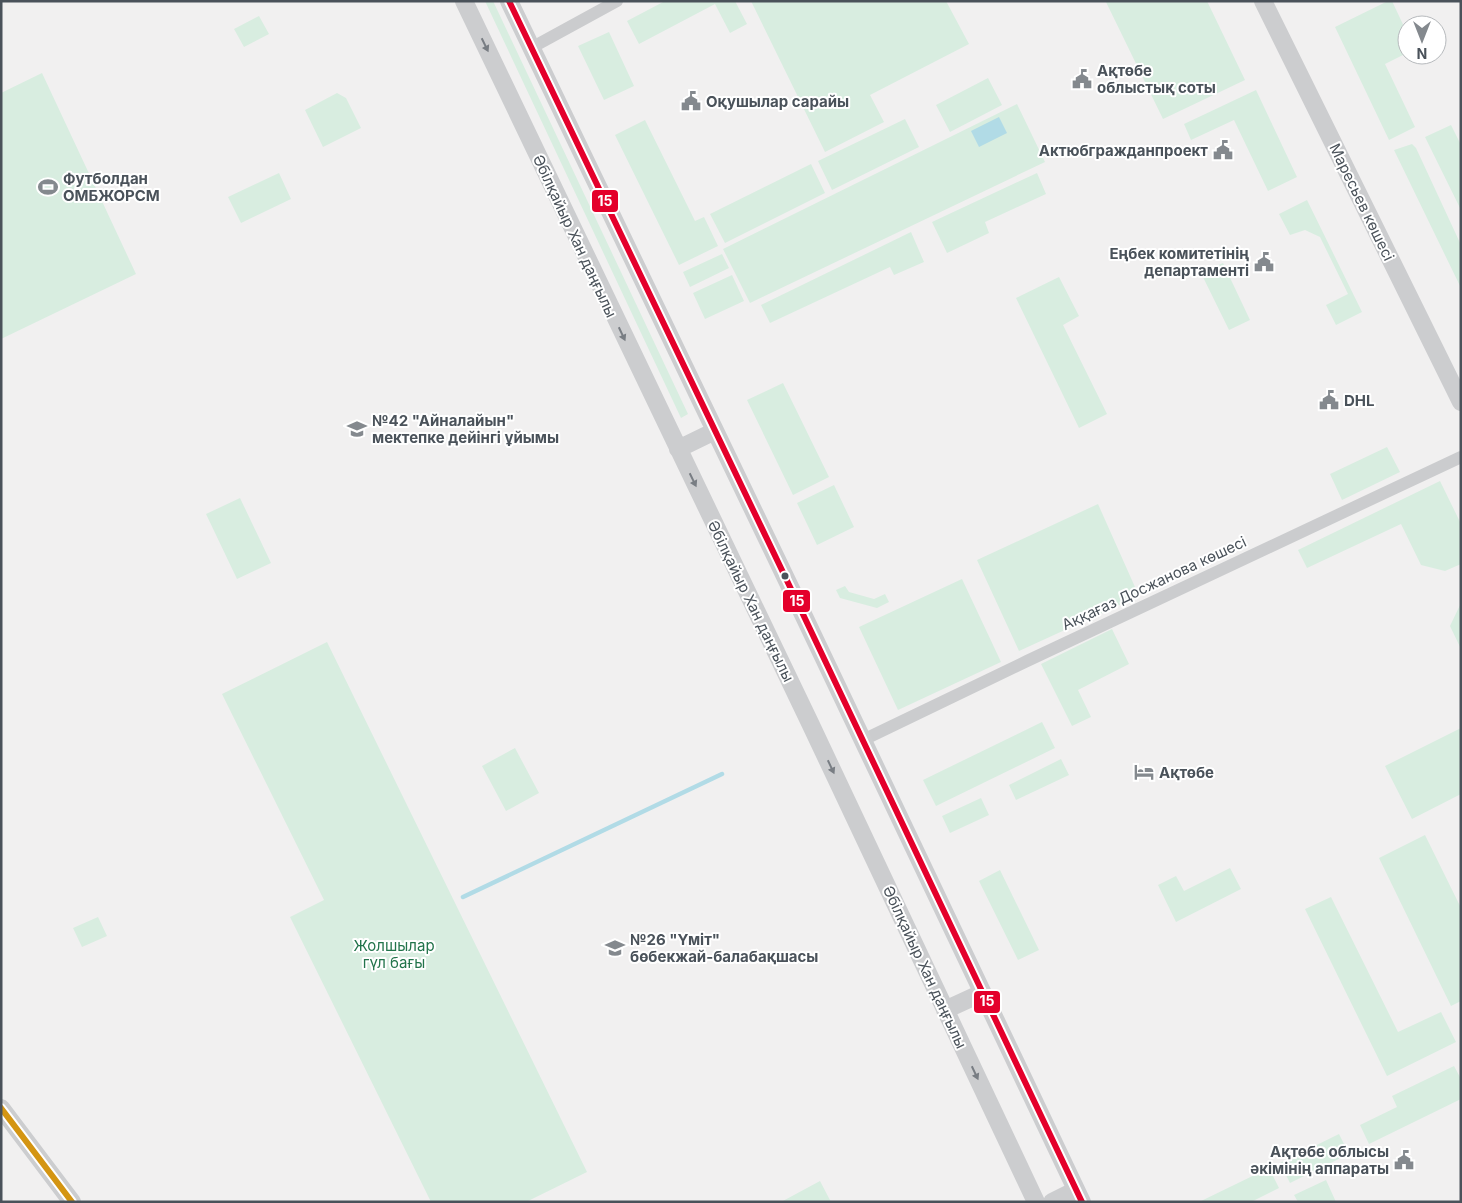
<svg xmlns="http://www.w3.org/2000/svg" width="1462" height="1203" viewBox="0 0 1462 1203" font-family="Inter,sans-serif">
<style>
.green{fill:#d8ede0}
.water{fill:#b1dbe6}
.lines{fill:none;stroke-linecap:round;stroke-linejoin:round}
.stream{stroke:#b1dbe6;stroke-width:4.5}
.street{stroke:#cbccce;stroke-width:12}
.secondary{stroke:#cccdcf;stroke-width:18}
.bus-1-casing{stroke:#fff;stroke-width:10}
.bus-2-casing{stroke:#fff;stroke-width:10}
.bus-1{stroke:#e4002b;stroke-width:6}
.bus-2{stroke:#d49512;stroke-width:6}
.oneway{fill:#787d83}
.bus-dot{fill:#4a525a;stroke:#fff;stroke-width:2}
.labels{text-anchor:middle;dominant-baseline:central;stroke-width:4;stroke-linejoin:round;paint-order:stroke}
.poi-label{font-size:15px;font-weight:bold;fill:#4a525a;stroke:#fff;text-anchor:start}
.street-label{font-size:15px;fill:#4a525a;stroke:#fff}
.park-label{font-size:15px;fill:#22744b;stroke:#fff}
.line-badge{stroke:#fff;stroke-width:2}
.badge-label{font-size:14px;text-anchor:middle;font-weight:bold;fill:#fff}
</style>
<rect width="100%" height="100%" fill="#f1f0f0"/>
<!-- green -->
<path class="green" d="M 485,1 L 493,1 L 688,414 L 681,418 Z
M 665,1 L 735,1 L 747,24 L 730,33 L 715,4 L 639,44 L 627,21 Z
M 751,1 L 946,1 L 969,44 L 870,95 L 884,122 L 825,152 Z
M 1107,1 L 1207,1 L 1245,80 L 1163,119 L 1106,2 Z
M 1388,1 L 1392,1 L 1407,33 L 1407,53 L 1385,64 L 1415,127 L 1389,140 L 1335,27 Z
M 259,16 L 269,34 L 244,47 L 234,29 Z
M 609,32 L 634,86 L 604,100 L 578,46 Z
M 42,73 L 136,274 L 1,339 L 1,93 Z
M 988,78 L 1002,105 L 950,132 L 936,105 Z
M 1256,90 L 1297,177 L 1268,191 L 1234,120 L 1191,140 L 1184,124 Z
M 337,93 L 346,98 L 361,128 L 323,147 L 305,110 Z
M 1017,104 L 1045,162 L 750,303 L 723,249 Z
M 905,119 L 919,147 L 832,190 L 818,161 Z
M 645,120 L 695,221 L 704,217 L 718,246 L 679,265 L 615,135 Z
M 1451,125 L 1461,145 L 1461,210 L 1425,137 Z
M 1412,144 L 1416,148 L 1461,245 L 1461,288 L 1394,150 Z
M 811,164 L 825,193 L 725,243 L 710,214 Z
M 279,173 L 291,199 L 241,223 L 228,197 Z
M 1037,173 L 1046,194 L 985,222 L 989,233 L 947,253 L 932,222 Z
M 1307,200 L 1362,312 L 1336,325 L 1326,305 L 1348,294 L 1320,237 L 1305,230 L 1290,235 L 1279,214 Z
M 911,232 L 924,262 L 894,275 L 890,267 L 770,323 L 761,305 Z
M 722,254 L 729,268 L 690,287 L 683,272 Z
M 1223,263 L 1250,320 L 1229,330 L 1201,273 Z
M 732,275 L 744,301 L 705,319 L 693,293 Z
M 1059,277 L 1079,316 L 1063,325 L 1107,414 L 1079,428 L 1016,298 Z
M 783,383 L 829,477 L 793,495 L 747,400 Z
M 1387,447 L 1400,472 L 1342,500 L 1330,474 Z
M 1440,481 L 1461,524 L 1461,564 L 1445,571 L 1421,565 L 1401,524 L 1307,568 L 1298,550 Z
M 834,485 L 854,527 L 817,545 L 797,503 Z
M 240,498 L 271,563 L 237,579 L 206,514 Z
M 1098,504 L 1139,596 L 1019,651 L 977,560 Z
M 962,579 L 1001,662 L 898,710 L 859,627 Z
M 845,586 L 849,592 L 874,599 L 885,594 L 889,602 L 877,608 L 840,598 L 836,590 Z
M 1461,603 L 1461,649 L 1450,626 Z
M 1112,629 L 1129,664 L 1078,690 L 1091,717 L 1072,726 L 1041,664 Z
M 327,642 L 587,1172 L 526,1202 L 431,1202 L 290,917 L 324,900 L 222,694 Z
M 1042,722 L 1055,748 L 936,806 L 923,780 Z
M 1461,728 L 1461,794 L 1412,819 L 1385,766 Z
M 515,748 L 539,793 L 506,811 L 482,766 Z
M 1061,759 L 1069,775 L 1016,800 L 1009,785 Z
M 981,798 L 989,815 L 950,833 L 942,816 Z
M 1425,835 L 1461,908 L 1461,1001 L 1451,1006 L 1379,858 Z
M 1230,868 L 1241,889 L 1176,922 L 1158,885 L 1176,876 L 1184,891 Z
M 1000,870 L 1039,950 L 1018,960 L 979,881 Z
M 1331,897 L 1398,1032 L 1441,1012 L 1456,1042 L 1387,1076 L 1305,909 Z
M 98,917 L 107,936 L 82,947 L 73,928 Z
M 1454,1066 L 1461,1079 L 1461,1099 L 1369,1144 L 1360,1125 L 1397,1107 L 1392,1096 Z
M 1339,1134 L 1349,1154 L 1290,1183 L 1280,1163 Z
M 1269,1168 L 1279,1188 L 1251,1202 L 1199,1202 Z
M 1326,1180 L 1336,1202 L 1298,1202 L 1294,1195 Z
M 820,1181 L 831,1202 L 781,1202 Z"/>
<!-- water -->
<path class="water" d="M 999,117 L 1007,133 L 979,147 L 971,131 Z"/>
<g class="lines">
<!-- stream -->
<path class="stream" d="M 463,897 L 722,774"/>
<!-- street -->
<path class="street" d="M 531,48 L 617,1
M 863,740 L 1027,661 L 1461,457"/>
<!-- secondary -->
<path class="secondary" d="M 464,1 L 810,723 L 1036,1202
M 509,1 L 791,589 L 1082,1202
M 1263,1 L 1461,402
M 678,449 L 715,431
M 945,1010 L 982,993
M 1,1108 L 72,1202
M 1052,1202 L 1076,1190"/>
<defs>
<path id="bus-1" d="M 509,1 L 791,589 L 1082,1202"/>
<path id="bus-2" d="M 1,1108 L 72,1202"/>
</defs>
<!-- bus-1 casing -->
<use href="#bus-1" class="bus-1-casing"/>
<!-- bus-2 casing -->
<use href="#bus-2" class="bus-2-casing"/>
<!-- bus-1 -->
<use href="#bus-1" class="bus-1"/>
<!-- bus-2 -->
<use href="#bus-2" class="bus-2"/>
</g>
<!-- one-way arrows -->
<defs><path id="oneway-solid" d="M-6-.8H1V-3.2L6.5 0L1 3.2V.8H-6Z" transform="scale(1.25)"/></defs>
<g class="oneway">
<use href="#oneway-solid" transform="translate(485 45) rotate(64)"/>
<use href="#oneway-solid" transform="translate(622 334) rotate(65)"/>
<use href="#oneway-solid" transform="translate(693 480) rotate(64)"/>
<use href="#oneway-solid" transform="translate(831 767) rotate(65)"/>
<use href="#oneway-solid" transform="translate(975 1073) rotate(65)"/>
</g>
<!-- icons -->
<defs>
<symbol id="civic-bare" viewBox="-9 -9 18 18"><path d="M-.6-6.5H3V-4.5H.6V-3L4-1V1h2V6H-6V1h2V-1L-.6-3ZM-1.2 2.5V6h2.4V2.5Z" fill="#84898e" stroke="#fff" stroke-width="2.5" paint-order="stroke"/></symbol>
<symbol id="stadium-bare" viewBox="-9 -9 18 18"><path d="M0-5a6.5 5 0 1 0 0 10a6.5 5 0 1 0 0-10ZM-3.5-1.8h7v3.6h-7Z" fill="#84898e" stroke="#fff" stroke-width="2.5" paint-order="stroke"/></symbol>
<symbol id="school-bare" viewBox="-9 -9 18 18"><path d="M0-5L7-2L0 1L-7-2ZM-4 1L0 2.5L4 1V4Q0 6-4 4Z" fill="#84898e" stroke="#fff" stroke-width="2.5" paint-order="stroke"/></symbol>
<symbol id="hotel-bare" viewBox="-9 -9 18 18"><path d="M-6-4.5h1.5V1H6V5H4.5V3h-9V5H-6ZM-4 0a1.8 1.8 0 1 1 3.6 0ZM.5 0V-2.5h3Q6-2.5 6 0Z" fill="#84898e" stroke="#fff" stroke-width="2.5" paint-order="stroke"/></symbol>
</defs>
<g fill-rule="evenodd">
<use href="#civic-bare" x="1068" y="65" width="28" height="28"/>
<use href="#civic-bare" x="677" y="87" width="28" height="28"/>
<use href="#civic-bare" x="1209" y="136" width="28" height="28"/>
<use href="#stadium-bare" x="34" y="173" width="28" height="28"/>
<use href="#civic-bare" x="1250" y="248" width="28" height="28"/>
<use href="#civic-bare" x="1315" y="386" width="28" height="28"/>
<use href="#school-bare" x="343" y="415" width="28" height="28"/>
<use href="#hotel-bare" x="1130" y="758" width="28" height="28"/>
<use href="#school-bare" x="601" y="934" width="28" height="28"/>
<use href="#civic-bare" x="1390" y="1146" width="28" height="28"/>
</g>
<!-- markers -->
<circle class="bus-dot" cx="785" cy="576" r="4.5"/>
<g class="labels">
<!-- poi labels -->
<g class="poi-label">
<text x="1097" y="70">Ақтөбе<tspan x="1097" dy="17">облыстық соты</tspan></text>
<text x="706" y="101">Оқушылар сарайы</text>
<text x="1208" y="150" text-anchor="end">Актюбгражданпроект</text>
<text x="63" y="178">Футболдан<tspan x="63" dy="17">ОМБЖОРСМ</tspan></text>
<text x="1249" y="253" text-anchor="end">Еңбек комитетінің<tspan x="1249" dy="17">департаменті</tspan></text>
<text x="1344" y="400">DHL</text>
<text x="372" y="420">№42 "Айналайын"<tspan x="372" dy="17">мектепке дейінгі ұйымы</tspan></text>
<text x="1159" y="772">Ақтөбе</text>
<text x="630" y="939">№26 "Үміт"<tspan x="630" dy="17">бөбекжай-балабақшасы</tspan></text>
<text x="1389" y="1151" text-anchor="end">Ақтөбе облысы<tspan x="1389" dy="17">әкімінің аппараты</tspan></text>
</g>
<!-- street labels -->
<g class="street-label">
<text transform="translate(1362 202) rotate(64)">Маресьев көшесі</text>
<text transform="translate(575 236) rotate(65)">Әбілқайыр Хан даңғылы</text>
<text transform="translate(1154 583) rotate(-25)">Аққағаз Досжанова көшесі</text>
<text transform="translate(751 601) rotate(64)">Әбілқайыр Хан даңғылы</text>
<text transform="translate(925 967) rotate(65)">Әбілқайыр Хан даңғылы</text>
</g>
<!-- park labels -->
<g class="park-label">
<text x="394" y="945">Жолшылар<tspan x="394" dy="17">гүл бағы</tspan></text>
</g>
</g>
<g class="line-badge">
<rect x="591" y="189" width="28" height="24" rx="5" fill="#e4002b"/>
<rect x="782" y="589" width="29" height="24" rx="5" fill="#e4002b"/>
<rect x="973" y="990" width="28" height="24" rx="5" fill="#e4002b"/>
</g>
<g class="badge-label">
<text x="605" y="206">15</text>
<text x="797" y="606">15</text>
<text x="987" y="1006">15</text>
</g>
<!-- border -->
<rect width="1462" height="1203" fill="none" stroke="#4a525a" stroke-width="5"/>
<!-- north arrow -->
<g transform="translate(1422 40) rotate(180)"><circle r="24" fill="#ffffff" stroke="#b7babd"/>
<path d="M0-4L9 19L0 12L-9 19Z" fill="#84898e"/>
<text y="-8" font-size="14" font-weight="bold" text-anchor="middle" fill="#4a525a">N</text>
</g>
</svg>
